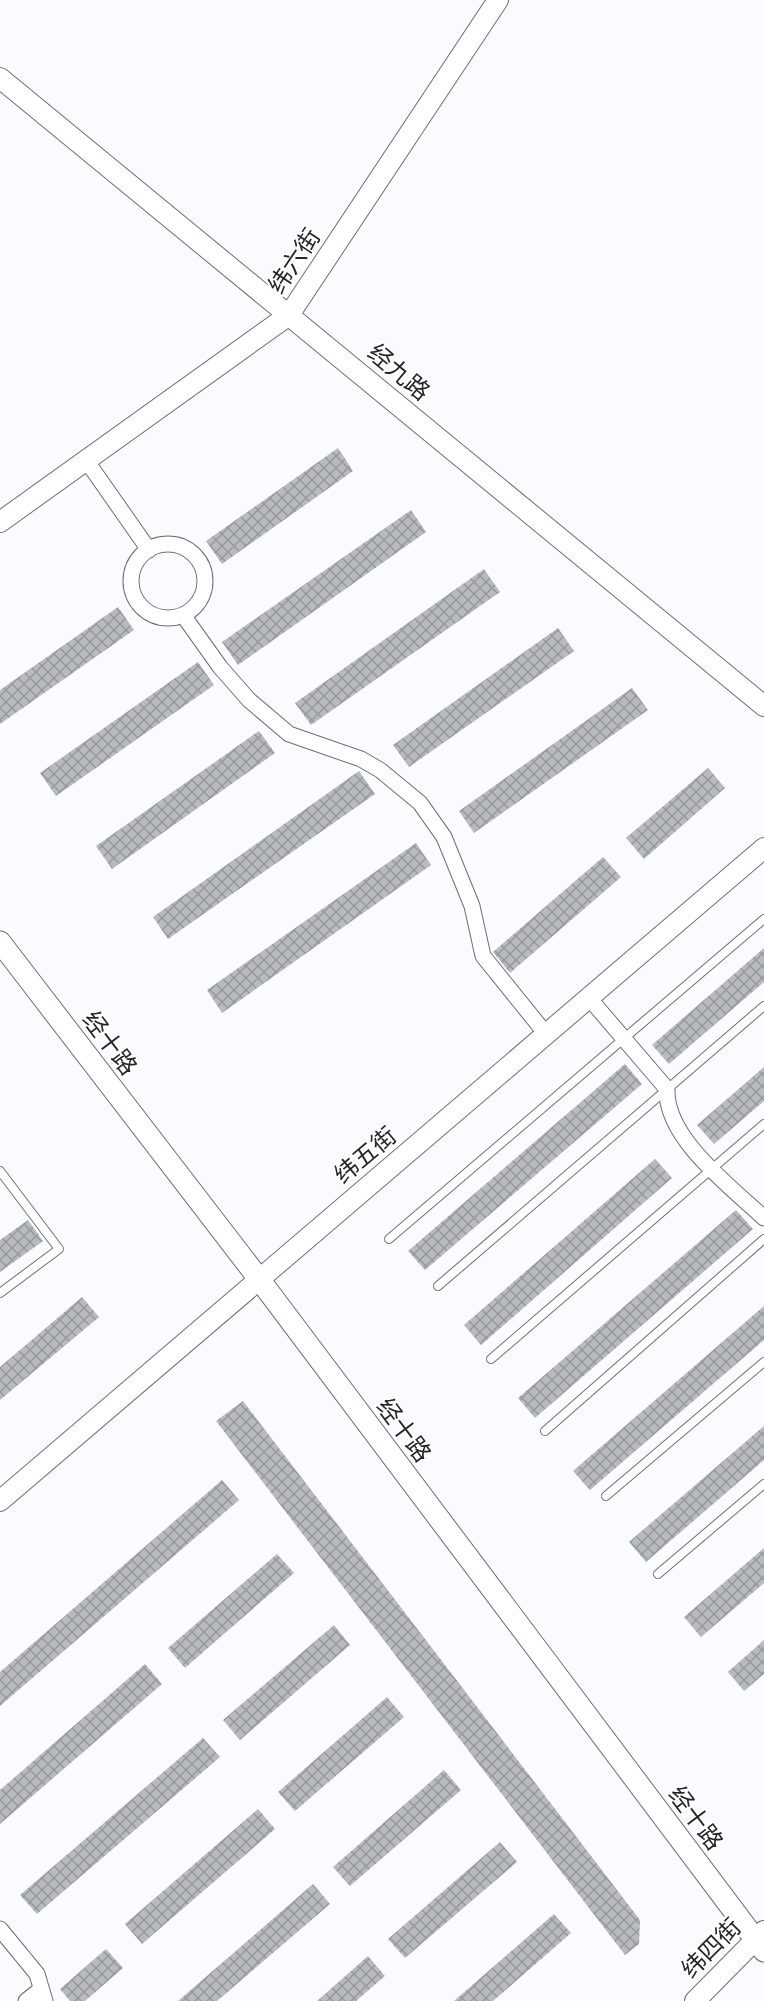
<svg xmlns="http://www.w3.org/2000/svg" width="764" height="2001" viewBox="0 0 764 2001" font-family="Jost,'Noto Sans SC',sans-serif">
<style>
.building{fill:url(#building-cross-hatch)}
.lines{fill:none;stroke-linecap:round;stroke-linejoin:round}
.service-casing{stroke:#6c6f74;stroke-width:10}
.minor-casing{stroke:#6c6f74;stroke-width:17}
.tertiary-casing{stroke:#6c6f74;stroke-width:22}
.secondary-casing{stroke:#6c6f74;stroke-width:23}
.service{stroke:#fff;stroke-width:8}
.minor{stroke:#fff;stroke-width:15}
.tertiary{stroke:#fff;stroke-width:20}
.secondary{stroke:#fff;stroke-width:21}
.labels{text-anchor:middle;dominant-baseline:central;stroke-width:4.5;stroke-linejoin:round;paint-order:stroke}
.street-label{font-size:24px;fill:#242628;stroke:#fff}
</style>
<defs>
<pattern id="building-cross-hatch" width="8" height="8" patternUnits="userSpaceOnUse" patternTransform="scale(1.5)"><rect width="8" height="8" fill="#b7bbc0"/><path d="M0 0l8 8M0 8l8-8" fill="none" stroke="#95989c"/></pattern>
</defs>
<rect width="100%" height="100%" fill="#f9fbfe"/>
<!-- building -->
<path class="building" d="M 338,448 L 353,471 L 222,564 L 206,541 Z
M 411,510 L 426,532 L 238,665 L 222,642 Z
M 484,569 L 500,592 L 311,725 L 295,703 Z
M 118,607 L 134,630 L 0,724 L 0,690 Z
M 558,628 L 574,651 L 409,767 L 393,745 Z
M 198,662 L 214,685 L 56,796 L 40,773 Z
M 632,688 L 648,710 L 474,833 L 459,811 Z
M 259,731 L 275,753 L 112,869 L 96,846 Z
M 708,768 L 725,788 L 644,859 L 626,838 Z
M 359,771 L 375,794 L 168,939 L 153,917 Z
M 416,843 L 431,865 L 222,1013 L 207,990 Z
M 603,857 L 621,877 L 510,973 L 493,952 Z
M 764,948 L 764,982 L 669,1064 L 652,1045 Z
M 625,1064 L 642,1084 L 425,1270 L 408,1251 Z
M 764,1067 L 764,1101 L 714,1144 L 697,1125 Z
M 655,1159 L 672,1178 L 481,1345 L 464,1325 Z
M 736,1210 L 753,1229 L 535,1418 L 518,1398 Z
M 28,1220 L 43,1241 L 0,1272 L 0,1240 Z
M 82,1297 L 99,1317 L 0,1400 L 0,1367 Z
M 764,1306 L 764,1340 L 590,1490 L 573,1471 Z
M 243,1401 L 640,1920 L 639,1944 L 625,1955 L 216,1421 Z
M 764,1426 L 764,1460 L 646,1562 L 629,1542 Z
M 222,1480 L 239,1500 L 0,1706 L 0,1672 Z
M 764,1548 L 764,1583 L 701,1637 L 684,1617 Z
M 277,1554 L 294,1573 L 185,1668 L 168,1648 Z
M 334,1625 L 350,1645 L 240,1740 L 223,1720 Z
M 764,1640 L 764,1674 L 744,1691 L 728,1672 Z
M 145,1664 L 162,1684 L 0,1824 L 0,1790 Z
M 387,1697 L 404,1717 L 295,1811 L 278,1792 Z
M 203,1738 L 220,1757 L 37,1914 L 20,1895 Z
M 444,1770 L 461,1790 L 350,1886 L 333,1867 Z
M 258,1809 L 275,1829 L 142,1944 L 125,1924 Z
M 500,1842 L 517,1862 L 405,1958 L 388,1939 Z
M 313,1884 L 330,1904 L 217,2001 L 178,2001 Z
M 554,1914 L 571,1933 L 493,2001 L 454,2001 Z
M 106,1949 L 123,1968 L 85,2001 L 70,2001 L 60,1989 Z
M 368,1956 L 385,1976 L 356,2001 L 317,2001 Z"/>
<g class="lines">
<defs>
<path id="service" d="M 0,1171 L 59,1249 L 0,1293
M 389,1239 L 764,919
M 438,1286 L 764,1006
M 491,1359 L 764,1124
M 545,1431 L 764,1239
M 606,1496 L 764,1362
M 658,1574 L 764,1484"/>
<path id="minor" d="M 86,460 L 149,550
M131 581a37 37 0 1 1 74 0a37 37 0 1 1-74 0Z
M 183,615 L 220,667 L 249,700 L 289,734 L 361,759 L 380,770 L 420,803 L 444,837 L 472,906 L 483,956 L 546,1034
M 589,998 L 667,1089 C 665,1138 731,1187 764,1218
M 0,1929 L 37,1974 L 45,2001
M 26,2001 L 41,1989"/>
<path id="tertiary" d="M 0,78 L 764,706
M 0,522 L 289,315 L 498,0
M 0,1501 L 764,848
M 695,2001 L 764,1931"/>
<path id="secondary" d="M 0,942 L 259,1279 L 764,1951"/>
</defs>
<!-- service casing -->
<use href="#service" class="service-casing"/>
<!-- minor casing -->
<use href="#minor" class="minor-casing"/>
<!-- tertiary casing -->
<use href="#tertiary" class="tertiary-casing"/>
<!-- secondary casing -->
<use href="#secondary" class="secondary-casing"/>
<!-- service -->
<use href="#service" class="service"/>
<!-- minor -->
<use href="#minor" class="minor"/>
<!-- tertiary -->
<use href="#tertiary" class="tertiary"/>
<!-- secondary -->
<use href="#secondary" class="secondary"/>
</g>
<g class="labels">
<!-- street labels -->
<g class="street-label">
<text transform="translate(294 261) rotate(-56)">纬六街</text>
<text transform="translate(399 372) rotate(40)">经九路</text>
<text transform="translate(110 1043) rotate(53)">经十路</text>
<text transform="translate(365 1155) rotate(-40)">纬五街</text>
<text transform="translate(404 1430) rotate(53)">经十路</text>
<text transform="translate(696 1818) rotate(53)">经十路</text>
<text transform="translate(711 1948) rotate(-45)">纬四街</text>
</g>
</g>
</svg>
